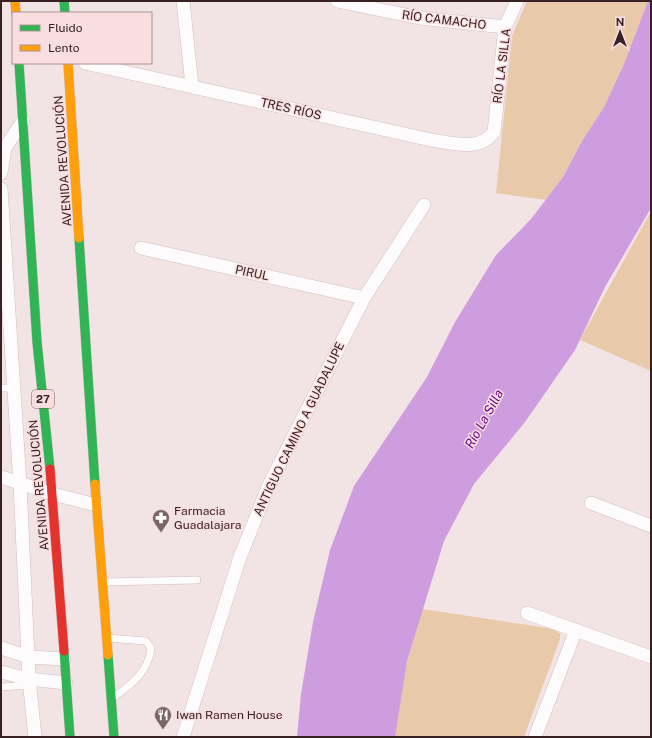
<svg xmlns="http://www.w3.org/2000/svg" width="652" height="738" viewBox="0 0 652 738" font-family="'Public Sans',sans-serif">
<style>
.green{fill:#e8caaa}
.water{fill:#ce9de0}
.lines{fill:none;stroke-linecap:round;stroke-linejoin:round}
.lane-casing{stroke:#d1bec0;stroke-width:8}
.street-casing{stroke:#d1bec0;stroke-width:14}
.fast-casing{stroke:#d1bec0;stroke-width:10}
.slow-casing{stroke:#d1bec0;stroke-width:10}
.jam-casing{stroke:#d1bec0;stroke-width:10}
.lane{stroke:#fdfbfb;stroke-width:7}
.street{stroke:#fdfbfb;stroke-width:13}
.fast{stroke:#30b455;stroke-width:9}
.slow{stroke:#ff9f0a;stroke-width:9}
.jam{stroke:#e5322d;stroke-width:9}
.labels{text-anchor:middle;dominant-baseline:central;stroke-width:3;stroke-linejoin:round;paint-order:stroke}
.shield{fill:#f8dedf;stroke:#725a5b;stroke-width:1}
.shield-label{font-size:11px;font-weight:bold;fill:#392123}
.street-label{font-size:12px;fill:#392123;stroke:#f8dedf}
.poi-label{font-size:12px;fill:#392123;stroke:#f8dedf;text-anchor:start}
.water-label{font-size:13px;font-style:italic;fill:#620581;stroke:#f8dedf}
</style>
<rect width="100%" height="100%" fill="#f2e4e5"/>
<!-- green -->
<path class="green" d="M 527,1 L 648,1 L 624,64 L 604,107 L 582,141 L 563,177 L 546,200 L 496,193 L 512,36 Z
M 651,211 L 651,371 L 580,340 Z
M 422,609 L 554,629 L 560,634 L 560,639 L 524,737 L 393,737 L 407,661 Z"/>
<!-- water -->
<path class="water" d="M 648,1 L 651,1 L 651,208 L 605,287 L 575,350 L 525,422 L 474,484 L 444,541 L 407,661 L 395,737 L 297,737 L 301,694 L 313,622 L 330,550 L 354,486 L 427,377 L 455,322 L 496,255 L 531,219 L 563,177 L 582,141 L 604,107 L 624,64 Z"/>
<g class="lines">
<defs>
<path id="lane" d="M 1,388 L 14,388
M 104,582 L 197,580
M 107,638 L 146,641 L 151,648 C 149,671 131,685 114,697
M 1,687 L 30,685"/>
<path id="street" d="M 183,1 L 192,86
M 337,1 L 420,18 L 505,27
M 85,63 L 431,140 C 452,143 479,152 494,132 L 505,27 L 517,1
M 1,173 L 5,148 L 23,121
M 1,189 L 20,484 L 29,679 L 35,737
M 141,248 L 364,298
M 1,477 L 53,494 L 96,505
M 591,503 L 651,526
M 527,613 L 651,657
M 1,648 L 29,657 L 64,659
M 1,672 L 29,679 L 66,683
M 183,737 L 240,557 L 269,485 L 364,298 L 424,205
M 535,737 L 576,630"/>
<path id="fast" d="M 64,1 L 65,13
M 19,63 L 37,342 L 50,469
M 79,238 L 95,484
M 64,651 L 70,737
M 108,655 L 114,737"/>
<path id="slow" d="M 15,1 L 16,13
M 68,63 L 79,238
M 95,484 L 108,655"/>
<path id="jam" d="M 50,469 L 64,651"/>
</defs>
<!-- lane casing -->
<use href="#lane" class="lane-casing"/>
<!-- street casing -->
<use href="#street" class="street-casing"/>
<!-- fast casing -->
<use href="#fast" class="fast-casing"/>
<!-- slow casing -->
<use href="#slow" class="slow-casing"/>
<!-- jam casing -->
<use href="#jam" class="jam-casing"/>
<!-- lane -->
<use href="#lane" class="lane"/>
<!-- street -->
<use href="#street" class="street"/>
<!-- fast -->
<use href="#fast" class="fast"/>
<!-- slow -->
<use href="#slow" class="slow"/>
<!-- jam -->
<use href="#jam" class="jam"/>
</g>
<!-- icons -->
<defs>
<symbol id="pharmacy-pin" viewBox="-11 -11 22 30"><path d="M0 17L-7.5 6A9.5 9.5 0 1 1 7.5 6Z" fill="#7a6567" stroke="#f8dedf"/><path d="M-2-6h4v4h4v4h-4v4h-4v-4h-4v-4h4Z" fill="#fff"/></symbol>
<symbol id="restaurant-pin" viewBox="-11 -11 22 30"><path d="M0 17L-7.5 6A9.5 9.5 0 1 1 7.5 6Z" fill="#7a6567" stroke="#f8dedf"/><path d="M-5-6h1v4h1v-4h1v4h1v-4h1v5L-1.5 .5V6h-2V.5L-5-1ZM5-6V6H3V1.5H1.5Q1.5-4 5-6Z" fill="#fff"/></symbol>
</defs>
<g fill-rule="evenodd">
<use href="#pharmacy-pin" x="151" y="508" width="20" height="27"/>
<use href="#restaurant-pin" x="153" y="705" width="20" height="27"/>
</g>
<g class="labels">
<!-- shield labels -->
<rect class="shield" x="32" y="390" width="22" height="18" rx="3"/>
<g class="shield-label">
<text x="43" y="399">27</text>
</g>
<!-- street labels -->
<g class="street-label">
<text transform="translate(444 20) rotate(7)">RÍO CAMACHO</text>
<text transform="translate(502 66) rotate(-83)">RÍO LA SILLA</text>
<text transform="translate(291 109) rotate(13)">TRES RÍOS</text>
<text transform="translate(63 161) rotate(-94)">AVENIDA REVOLUCIÓN</text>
<text transform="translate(252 273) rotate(12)">PIRUL</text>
<text transform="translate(299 429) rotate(-64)">ANTIGUO CAMINO A GUADALUPE</text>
<text transform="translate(39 485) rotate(-95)">AVENIDA REVOLUCIÓN</text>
</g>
<!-- poi labels -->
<g class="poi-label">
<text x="174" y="511">Farmacia<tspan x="174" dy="14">Guadalajara</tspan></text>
<text x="176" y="715">Iwan Ramen House</text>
</g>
<!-- water labels -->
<g class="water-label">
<text transform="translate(484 419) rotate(-61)">Río La Silla</text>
</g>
</g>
<!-- border -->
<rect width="652" height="738" fill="none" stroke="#392123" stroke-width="4"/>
<!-- legend -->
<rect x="12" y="12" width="140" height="52" fill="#f8dedf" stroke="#ac9294"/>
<rect x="20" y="25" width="20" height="6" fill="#30b455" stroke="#ac9294"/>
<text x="48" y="32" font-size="12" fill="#392123">Fluido</text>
<rect x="20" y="45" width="20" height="6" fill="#ff9f0a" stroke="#ac9294"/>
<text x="48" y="52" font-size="12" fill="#392123">Lento</text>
<!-- north arrow -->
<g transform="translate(620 32)" stroke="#f8dedf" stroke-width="3" paint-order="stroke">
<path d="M0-3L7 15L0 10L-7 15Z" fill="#392123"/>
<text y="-6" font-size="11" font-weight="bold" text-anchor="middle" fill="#392123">N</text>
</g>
</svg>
